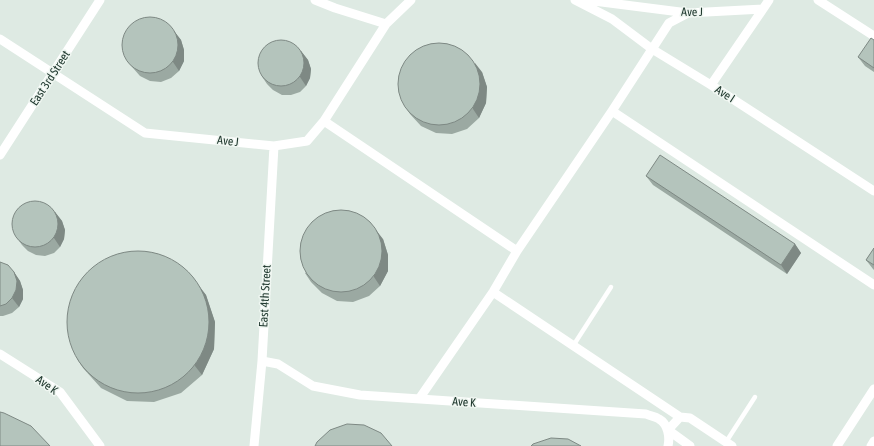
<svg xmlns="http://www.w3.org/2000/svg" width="874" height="446" viewBox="0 0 874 446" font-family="'Asap Condensed',sans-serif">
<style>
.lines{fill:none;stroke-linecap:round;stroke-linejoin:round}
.lane{stroke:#fff;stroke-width:4.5}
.street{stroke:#fff;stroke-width:9}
.wall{fill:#9ba9a2}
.shaded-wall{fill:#7e8984}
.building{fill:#b4c4bc;stroke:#7e8984}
.labels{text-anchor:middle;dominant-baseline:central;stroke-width:3;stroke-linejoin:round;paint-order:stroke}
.street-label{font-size:12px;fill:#20392f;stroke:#eff6f1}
</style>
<rect width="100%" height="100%" fill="#deeae3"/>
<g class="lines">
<!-- lane -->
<path class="lane" d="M 573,346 L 611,287
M 726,442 L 755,397"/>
<!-- street -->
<path class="street" d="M 315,0 L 335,8 L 386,24
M 575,0 L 612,19 L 652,49 L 711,85 L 874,191
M 586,0 L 688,13 L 763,9 L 769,0
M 818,0 L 874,36
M 0,39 L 145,133 L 274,146 L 307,141 L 324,121 L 386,24 L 411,0
M 711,85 L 763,9
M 612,111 L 874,285
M 324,121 L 517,251
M 0,155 L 100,0
M 493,292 L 680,417 L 668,430 L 690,446
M 0,354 L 60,392 L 100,446
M 262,361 L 278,364 L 313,386 L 360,395 L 646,414 C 650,416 655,416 659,419 C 668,424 670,437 668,446
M 419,399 L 493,292 L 517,251 L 612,111 L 669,23 L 688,13
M 680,417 L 690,418 L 732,446
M 254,446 L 262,361 L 274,146
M 837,446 L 874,389
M 871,446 L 874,441"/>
</g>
<!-- wall -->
<path class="wall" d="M 174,31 L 181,40 L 184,50 L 184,61 L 179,71 L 171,78 L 161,82 L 150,81 L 140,76 L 133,68 L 126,59 Z
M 874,40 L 874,72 L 865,66 L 858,57 Z
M 301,51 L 308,60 L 311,69 L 310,78 L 306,86 L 300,92 L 291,95 L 282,95 L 273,90 L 267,84 L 261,75 Z
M 482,72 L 487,87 L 486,103 L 479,118 L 467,129 L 452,134 L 436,133 L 421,126 L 410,114 L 404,105 Z
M 646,176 L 795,244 L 801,253 L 787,274 L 653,185 Z
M 55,212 L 62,221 L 65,230 L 64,239 L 60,247 L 54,253 L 45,256 L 36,255 L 28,251 L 22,245 L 15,235 Z
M 383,239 L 388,255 L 388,271 L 380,286 L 369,296 L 353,302 L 337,301 L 322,293 L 311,282 L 305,273 Z
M 874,248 L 874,270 L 873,269 L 866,260 Z
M 0,262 L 14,272 L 20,281 L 23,290 L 23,299 L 19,307 L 12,313 L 3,316 L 0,316 Z
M 199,286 L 206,295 L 215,322 L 214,349 L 202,375 L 181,393 L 154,402 L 127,401 L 101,388 L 83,368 L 77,359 Z"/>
<!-- shaded-wall -->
<path class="shaded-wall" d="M 174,31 L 181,40 L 184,50 L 184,61 L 179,71 L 173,62 Z
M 301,51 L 308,60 L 311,69 L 310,78 L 306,86 L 300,77 Z
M 475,63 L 482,72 L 487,87 L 486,103 L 479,118 L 473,109 Z
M 55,212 L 62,221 L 65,230 L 64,239 L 60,247 L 54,238 Z
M 376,230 L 383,239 L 388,255 L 388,271 L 380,286 L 374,277 Z
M 795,244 L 801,253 L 787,274 L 781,265 Z
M 14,272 L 20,281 L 23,290 L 23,299 L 19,307 L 12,298 Z
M 199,286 L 206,295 L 215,322 L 214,349 L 202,375 L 195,366 Z"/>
<!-- building -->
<path class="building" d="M122 45a28 28 0 1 1 56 0a28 28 0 1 1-56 0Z
M 871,38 L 874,40 L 874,68 L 858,57 Z
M258 63a23 23 0 1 1 46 0a23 23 0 1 1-46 0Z
M398 84a41 41 0 1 1 82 0a41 41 0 1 1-82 0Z
M 660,155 L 795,244 L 781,265 L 646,176 Z
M12 224a23 23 0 1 1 46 0a23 23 0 1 1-46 0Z
M300 251a41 41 0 1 1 82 0a41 41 0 1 1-82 0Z
M 874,248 L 874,265 L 866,260 Z
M67 322a71 71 0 1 1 142 0a71 71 0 1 1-142 0Z
M 0,262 L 8,265 L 14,272 L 17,281 L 16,290 L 12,298 L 6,304 L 0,306 Z
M 0,412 L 4,413 L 31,426 L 50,446 L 0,446 Z
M 347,424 L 364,425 L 381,433 L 392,446 L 315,446 L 317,442 L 330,430 Z
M 551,438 L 568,439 L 581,446 L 531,446 L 533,444 Z"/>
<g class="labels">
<!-- street labels -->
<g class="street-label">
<text transform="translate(692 12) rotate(1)">Ave J</text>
<text transform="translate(50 78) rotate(-57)">East 3rd Street</text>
<text transform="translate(725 94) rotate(33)">Ave I</text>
<text transform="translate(228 141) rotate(6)">Ave J</text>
<text transform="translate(265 296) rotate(-87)">East 4th Street</text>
<text transform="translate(47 385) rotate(35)">Ave K</text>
<text transform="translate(464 402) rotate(4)">Ave K</text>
</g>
</g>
</svg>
